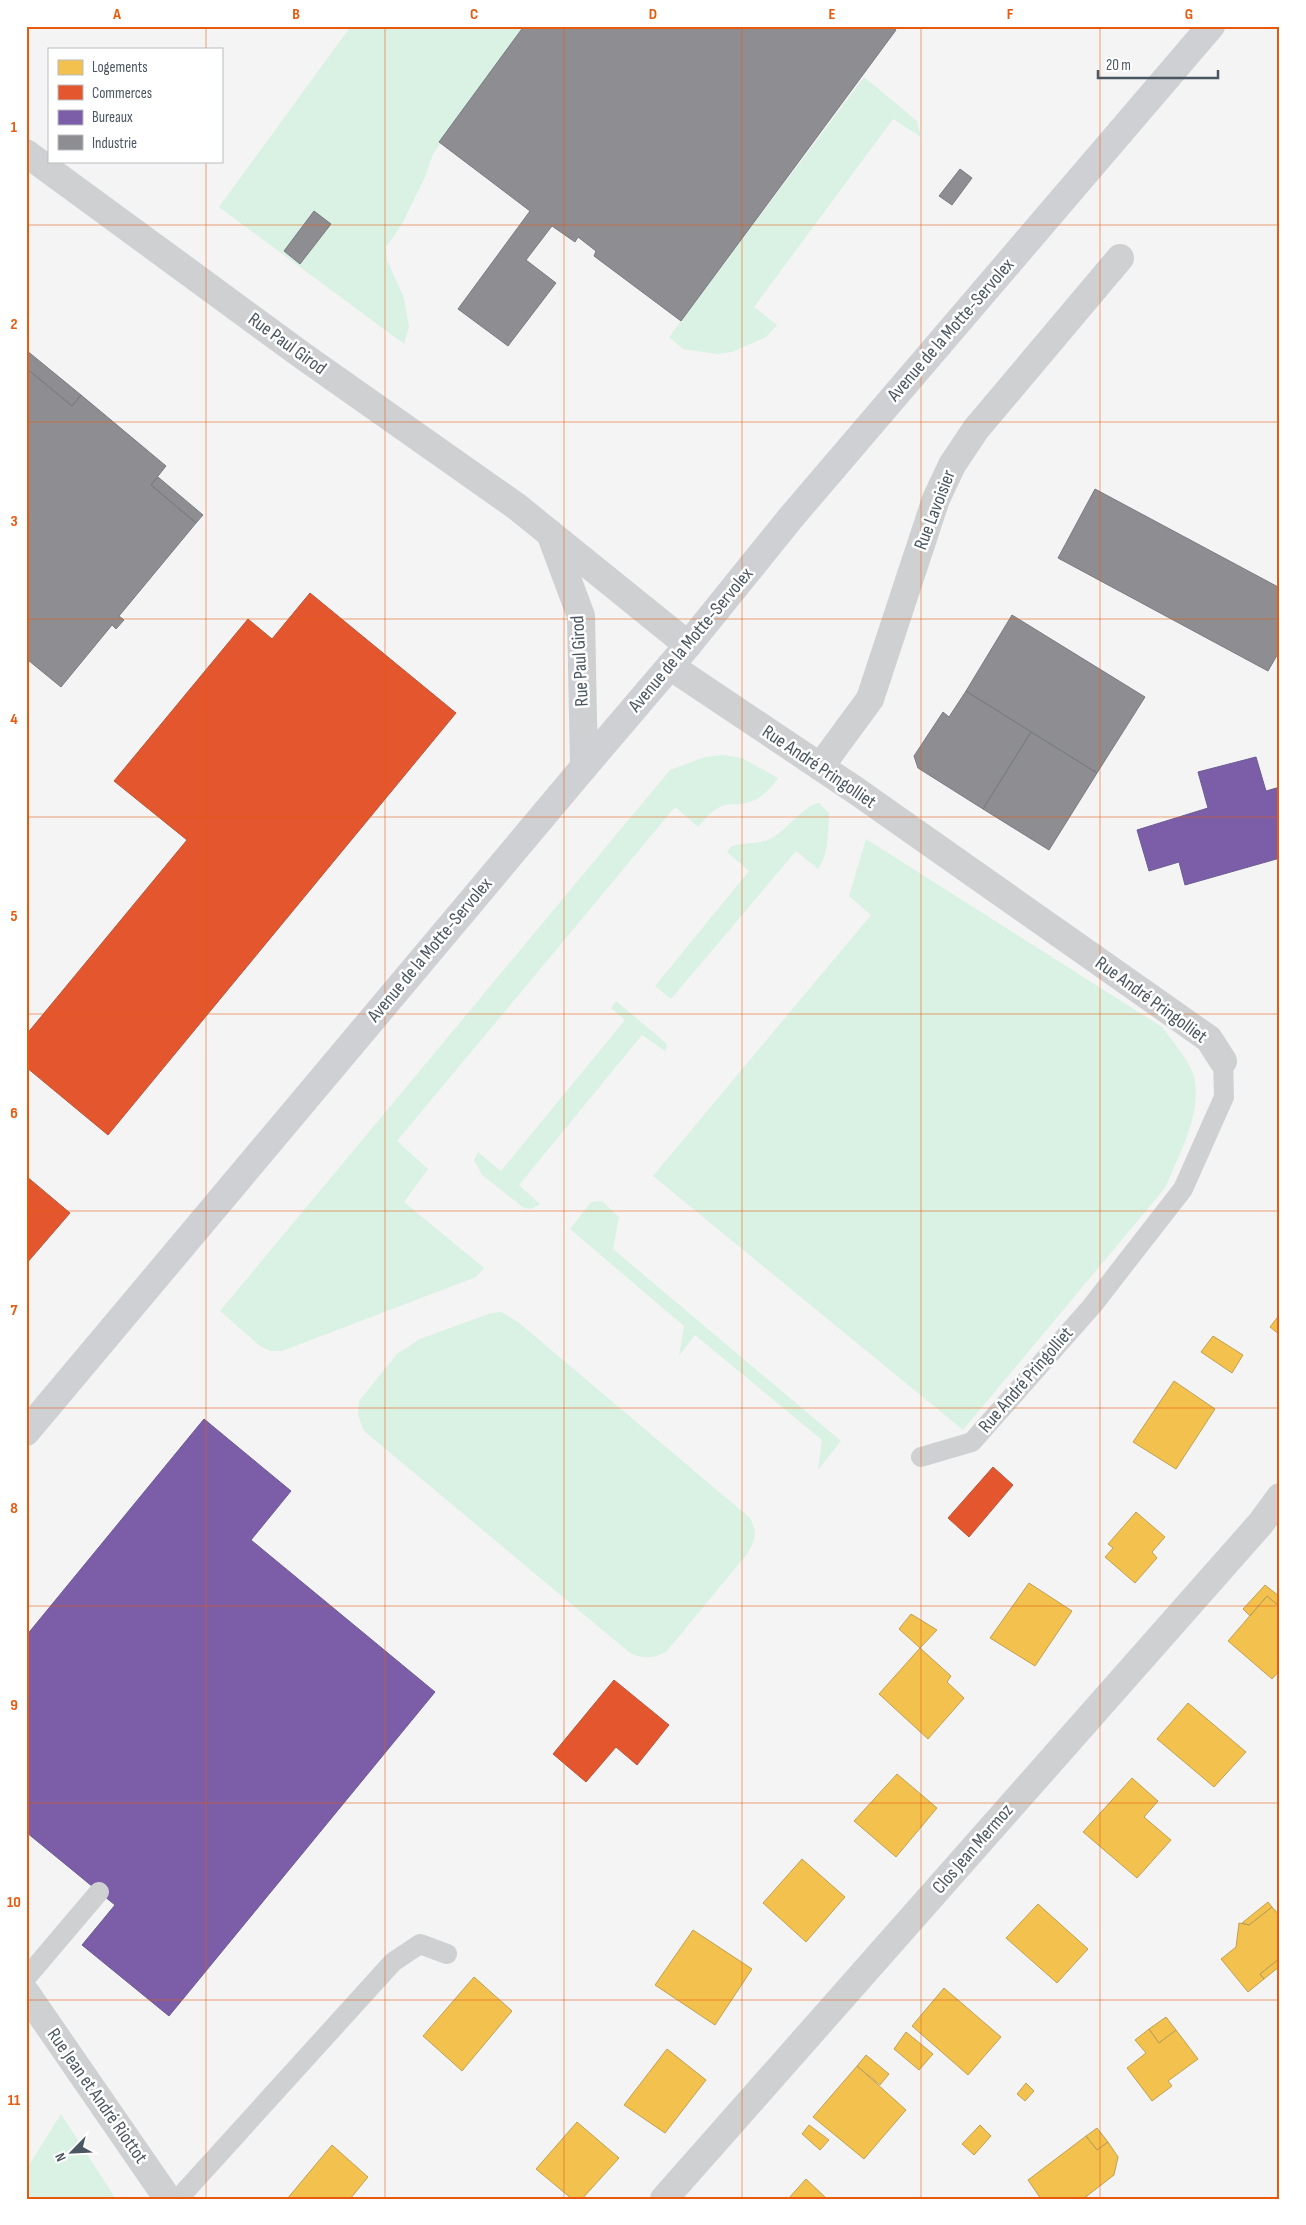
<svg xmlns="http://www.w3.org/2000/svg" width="1306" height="2225" viewBox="0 0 1306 2225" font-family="'Sofia Sans Condensed',sans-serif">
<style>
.green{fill:#d9f2e3}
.homes{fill:#f2c14e;stroke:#c0a154}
.shops{fill:#e4572e;stroke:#b6573d}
.offices{fill:#7b5ea7;stroke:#6c5c92}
.industry{fill:#8d8d92;stroke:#797c83}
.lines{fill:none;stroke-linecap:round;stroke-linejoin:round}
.lane{stroke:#ced0d2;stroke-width:20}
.street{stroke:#ced0d2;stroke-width:28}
.secondary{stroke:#ced0d4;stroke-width:28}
.grid{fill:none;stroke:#e8590c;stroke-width:1;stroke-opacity:0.55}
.labels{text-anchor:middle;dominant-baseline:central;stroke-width:5;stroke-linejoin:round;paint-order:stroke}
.street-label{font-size:19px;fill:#4a5661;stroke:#fff}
.neatline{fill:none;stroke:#e8590c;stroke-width:2}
.grid-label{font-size:16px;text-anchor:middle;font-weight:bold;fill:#e8590c}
</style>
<rect width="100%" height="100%" fill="#f4f4f4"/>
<!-- green -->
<path class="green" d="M 351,26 L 524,26 L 433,154 L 425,177 L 402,224 L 386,247 L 387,260 L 404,298 L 409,327 L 404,344 L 219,207 Z
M 864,77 L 917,121 L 921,137 L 893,119 L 754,307 L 777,325 L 766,337 L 732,352 L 717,354 L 683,349 L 669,337 Z
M 723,755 L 742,758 L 778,778 C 769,791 758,802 741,804 C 736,805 730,804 725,805 C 713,808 706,818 698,827 L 675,807 L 397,1141 L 428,1169 L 404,1202 L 484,1268 L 476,1277 L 282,1351 L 270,1351 L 260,1346 L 220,1311 L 670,770 L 705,757 Z
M 819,803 L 829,813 C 828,830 829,855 818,869 L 796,851 L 671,999 L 655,986 L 749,871 L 727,852 L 730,847 C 743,842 759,845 772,838 C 789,828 803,806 819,803 Z
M 866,839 L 1162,1027 C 1170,1038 1188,1059 1192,1071 C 1206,1106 1179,1155 1165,1188 L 963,1430 L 653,1176 L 871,915 L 849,896 Z
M 616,1001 L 666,1043 L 667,1048 L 665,1051 L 642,1035 L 519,1185 L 540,1204 L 531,1209 L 524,1208 L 482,1175 L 474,1160 L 478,1152 L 501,1171 L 625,1020 L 611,1008 Z
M 602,1201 L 619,1217 L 613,1249 L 841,1441 L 818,1470 L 822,1440 L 695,1335 L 679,1356 L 684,1326 L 570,1229 L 591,1202 Z
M 501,1312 L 518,1322 L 750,1518 C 757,1532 756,1538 748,1553 L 666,1652 C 653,1659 643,1659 630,1653 L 364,1431 L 358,1415 L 359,1401 L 397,1354 L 420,1339 L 491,1313 Z
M 61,2114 L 116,2199 L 26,2199 L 26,2170 Z"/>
<!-- homes -->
<path class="homes" d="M 1280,1314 L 1280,1335 L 1270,1327 Z
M 1213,1336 L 1243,1355 L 1232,1373 L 1201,1352 Z
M 1174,1381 L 1215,1409 L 1176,1469 L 1133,1442 Z
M 1136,1512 L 1165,1537 L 1152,1552 L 1157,1558 L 1135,1583 L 1105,1557 L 1113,1548 L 1108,1544 Z
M 1029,1583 L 1072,1611 L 1035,1666 L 990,1638 Z
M 1265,1585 L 1280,1597 L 1280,1607 L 1267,1596 L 1250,1616 L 1243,1609 Z
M 1267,1596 L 1280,1607 L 1280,1670 L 1272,1679 L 1228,1641 Z
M 911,1614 L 937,1630 L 920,1648 L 899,1629 Z
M 920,1648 L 951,1676 L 947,1682 L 964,1698 L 928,1739 L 879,1694 Z
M 1188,1703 L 1246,1752 L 1214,1787 L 1157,1739 Z
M 897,1774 L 937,1808 L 896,1857 L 854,1821 Z
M 1132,1778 L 1158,1801 L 1144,1817 L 1171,1840 L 1137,1878 L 1083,1832 Z
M 802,1859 L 845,1897 L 806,1942 L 763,1903 Z
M 1268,1902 L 1272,1907 L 1249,1925 L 1242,1923 Z
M 1038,1904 L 1088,1949 L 1057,1983 L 1006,1938 Z
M 1272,1907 L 1280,1916 L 1280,1958 L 1260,1974 L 1264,1979 L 1248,1992 L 1221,1959 L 1236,1947 L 1239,1923 L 1249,1925 Z
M 693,1930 L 752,1969 L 715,2025 L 655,1985 Z
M 1278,1960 L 1280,1966 L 1264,1979 L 1260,1974 Z
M 474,1977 L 512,2011 L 462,2071 L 423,2036 Z
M 944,1988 L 1001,2037 L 968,2075 L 912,2026 Z
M 1166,2017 L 1176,2030 L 1159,2043 L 1149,2029 Z
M 1149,2029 L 1159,2043 L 1176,2030 L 1198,2059 L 1168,2081 L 1172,2086 L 1152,2101 L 1127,2068 L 1146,2053 L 1135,2040 Z
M 906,2032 L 933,2054 L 919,2070 L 894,2049 Z
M 667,2049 L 706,2080 L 665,2133 L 624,2105 Z
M 866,2055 L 889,2074 L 880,2085 L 857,2066 Z
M 857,2066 L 906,2110 L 864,2159 L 813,2117 Z
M 1026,2083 L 1034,2091 L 1025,2101 L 1017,2094 Z
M 577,2122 L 619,2158 L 582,2199 L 572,2199 L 536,2169 Z
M 809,2125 L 829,2140 L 820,2150 L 802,2134 Z
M 980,2125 L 991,2136 L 974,2155 L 962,2144 Z
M 1097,2128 L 1108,2142 L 1097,2150 L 1086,2136 Z
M 1086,2136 L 1097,2150 L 1108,2142 L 1118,2157 L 1114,2175 L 1083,2199 L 1041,2199 L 1028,2180 Z
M 332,2145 L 368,2177 L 350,2199 L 287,2199 Z
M 806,2179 L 827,2199 L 788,2199 Z"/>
<!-- shops -->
<path class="shops" d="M 310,593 L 456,713 L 108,1135 L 26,1067 L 26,1035 L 187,840 L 114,781 L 248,619 L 272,639 Z
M 26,1176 L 70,1213 L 26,1264 Z
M 993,1467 L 1013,1485 L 969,1537 L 948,1518 Z
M 614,1680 L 669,1725 L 637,1765 L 616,1747 L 586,1782 L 553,1754 Z"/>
<!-- offices -->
<path class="offices" d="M 1256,757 L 1266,791 L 1280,787 L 1280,858 L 1185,885 L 1179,862 L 1149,871 L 1137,830 L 1208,808 L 1198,772 Z
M 204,1419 L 291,1491 L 251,1540 L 435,1692 L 169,2016 L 82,1945 L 115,1905 L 26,1832 L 26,1636 Z"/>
<!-- industry -->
<path class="industry" d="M 524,26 L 891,26 L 896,30 L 681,321 L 594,256 L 596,251 L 578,237 L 575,242 L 552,226 L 526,260 L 556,283 L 508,346 L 458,309 L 530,211 L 439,142 Z
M 960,169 L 972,178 L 952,205 L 939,196 Z
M 314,211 L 331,224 L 300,264 L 284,251 Z
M 26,350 L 81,395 L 72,406 L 26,368 Z
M 26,368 L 72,406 L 81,395 L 166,466 L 151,485 L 196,523 L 119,616 L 124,620 L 116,629 L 112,625 L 61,687 L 28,660 L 26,662 Z
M 158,477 L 203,515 L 196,523 L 151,485 Z
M 1095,489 L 1280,588 L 1280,650 L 1268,671 L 1058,558 Z
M 1012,615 L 1145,697 L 1097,773 L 966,691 Z
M 966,691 L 1031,732 L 983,809 L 918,768 L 914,756 L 943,712 L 949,717 Z
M 1031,732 L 1097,773 L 1049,850 L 983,809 Z"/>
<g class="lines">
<!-- lane -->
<path class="lane" d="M 921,1457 L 972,1442 L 1092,1306 L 1183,1189 L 1224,1097 L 1223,1061
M 26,1978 L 99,1892
M 178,2199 L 393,1962 L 420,1944 L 447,1954"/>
<!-- street -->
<path class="street" d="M 26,153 L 303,356 L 516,506 L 688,645
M 550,533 L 581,616 L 584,767
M 670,666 L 855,790 L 1209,1039 L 1223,1061
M 820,767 L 870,699 L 936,499 L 952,465 L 976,429 L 1120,258
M 26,1993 L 168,2199
M 664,2199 L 1261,1523 L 1280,1497"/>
<!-- secondary -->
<path class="secondary" d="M 26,1432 L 584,767 L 688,645 L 793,515 L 1211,26"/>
</g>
<!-- grid -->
<path class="grid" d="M 206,26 L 206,49M 385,26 L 385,2199M 564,26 L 564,2199M 742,26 L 742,2199M 921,26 L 921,2199M 1100,26 L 1100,2199M 206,161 L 206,2199M 26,225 L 1280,225M 26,422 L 1280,422M 26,619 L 1280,619M 26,817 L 1280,817M 26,1014 L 1280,1014M 26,1211 L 1280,1211M 26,1408 L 1280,1408M 26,1606 L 1280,1606M 26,1803 L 1280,1803M 26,2000 L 1280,2000"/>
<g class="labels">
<!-- street labels -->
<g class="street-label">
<text transform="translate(951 330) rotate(-49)">Avenue de la Motte-Servolex</text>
<text transform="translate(287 344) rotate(36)">Rue Paul Girod</text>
<text transform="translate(935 510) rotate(-69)">Rue Lavoisier</text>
<text transform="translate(691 640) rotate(-50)">Avenue de la Motte-Servolex</text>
<text transform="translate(580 661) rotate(-93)">Rue Paul Girod</text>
<text transform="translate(819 767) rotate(34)">Rue André Pringolliet</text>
<text transform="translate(430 950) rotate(-50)">Avenue de la Motte-Servolex</text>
<text transform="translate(1151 1000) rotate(36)">Rue André Pringolliet</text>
<text transform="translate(1026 1380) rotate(-49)">Rue André Pringolliet</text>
<text transform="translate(973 1849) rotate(-49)">Clos Jean Mermoz</text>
<text transform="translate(97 2096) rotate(55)">Rue Jean et André Riottot</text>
</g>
</g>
<!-- border -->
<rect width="1306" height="2225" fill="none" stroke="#ffffff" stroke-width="55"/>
<!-- legend -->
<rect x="48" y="48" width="175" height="115" fill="#ffffff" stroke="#b7bbc0"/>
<rect x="58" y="60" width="25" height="15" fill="#f2c14e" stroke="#b7bbc0"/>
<text x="92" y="72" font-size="15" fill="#4a5661">Logements</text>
<rect x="58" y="85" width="25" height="15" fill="#e4572e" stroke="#b7bbc0"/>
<text x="92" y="98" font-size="15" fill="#4a5661">Commerces</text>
<rect x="58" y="110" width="25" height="15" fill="#7b5ea7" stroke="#b7bbc0"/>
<text x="92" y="122" font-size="15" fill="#4a5661">Bureaux</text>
<rect x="58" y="135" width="25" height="15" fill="#8d8d92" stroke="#b7bbc0"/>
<text x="92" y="148" font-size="15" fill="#4a5661">Industrie</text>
<!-- north arrow -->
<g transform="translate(72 2152) rotate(246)" stroke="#ffffff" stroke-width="4" paint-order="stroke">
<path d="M0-4L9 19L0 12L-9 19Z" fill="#4a5661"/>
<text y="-8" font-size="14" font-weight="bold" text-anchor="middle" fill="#4a5661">N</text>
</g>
<!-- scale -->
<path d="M1098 70v8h120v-8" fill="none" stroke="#4a5661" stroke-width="2.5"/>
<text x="1106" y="70" font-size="15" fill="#4a5661" stroke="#ffffff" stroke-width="4" paint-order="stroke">20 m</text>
<rect x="28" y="28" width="1250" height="2170" class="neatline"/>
<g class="grid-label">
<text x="117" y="19">A</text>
<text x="296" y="19">B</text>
<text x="474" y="19">C</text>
<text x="653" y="19">D</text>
<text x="832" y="19">E</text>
<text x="1010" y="19">F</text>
<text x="1189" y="19">G</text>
<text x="14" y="132">1</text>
<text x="14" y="329">2</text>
<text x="14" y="526">3</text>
<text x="14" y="724">4</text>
<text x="14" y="921">5</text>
<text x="14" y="1118">6</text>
<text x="14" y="1315">7</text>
<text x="14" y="1513">8</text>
<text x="14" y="1710">9</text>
<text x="14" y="1907">10</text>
<text x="14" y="2105">11</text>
</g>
</svg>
